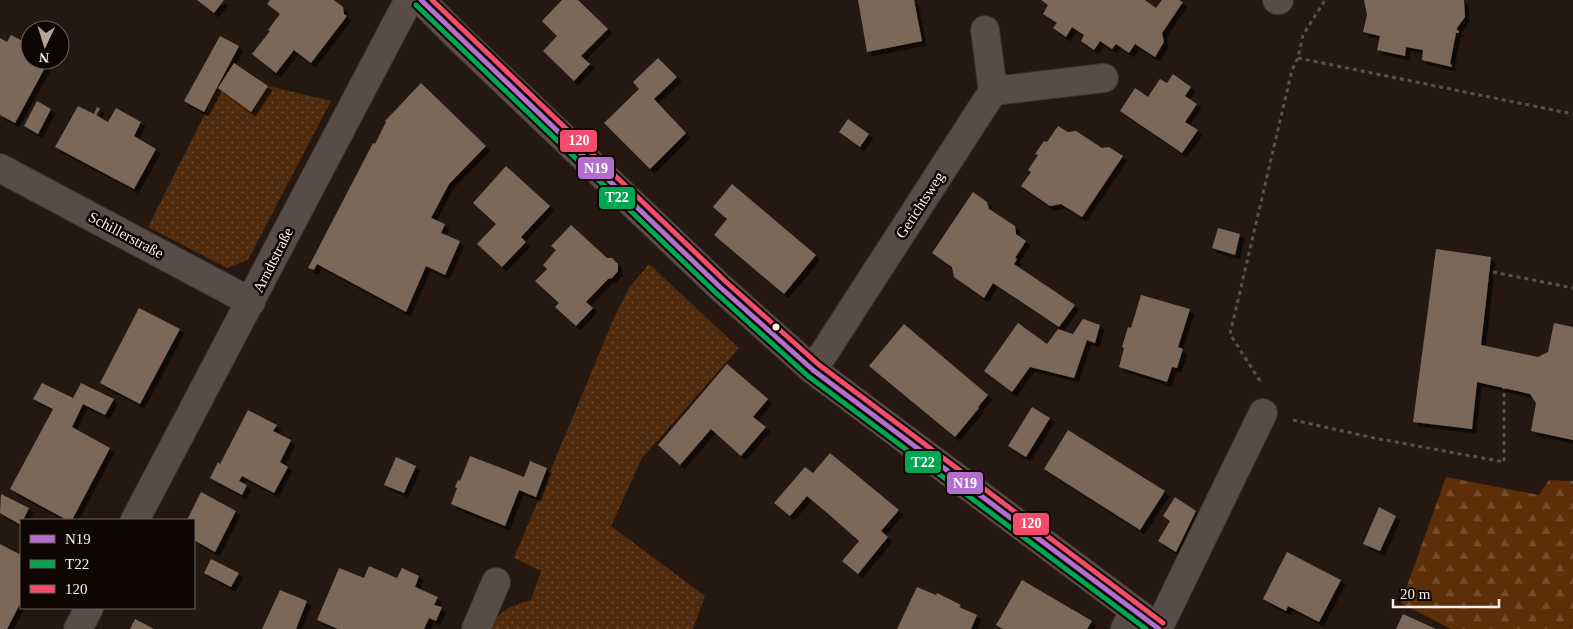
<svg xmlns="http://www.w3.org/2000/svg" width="1573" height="629" viewBox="0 0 1573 629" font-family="'Times New Roman',serif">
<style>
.green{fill:url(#green-dots)}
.forest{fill:url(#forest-firs)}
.building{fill:#7b6759;filter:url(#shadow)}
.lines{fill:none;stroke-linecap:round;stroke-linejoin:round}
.minor-casing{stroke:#3d332d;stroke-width:30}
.major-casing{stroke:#3d332d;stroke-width:30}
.path{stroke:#5b514b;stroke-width:3;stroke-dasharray:4 4;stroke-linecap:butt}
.minor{stroke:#574d46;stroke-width:28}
.major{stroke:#5a4e45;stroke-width:28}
.bus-1-casing{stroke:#0e0602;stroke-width:9}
.bus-2-casing{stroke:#0e0602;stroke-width:9}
.bus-3-casing{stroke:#0e0602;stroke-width:9}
.bus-1{stroke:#b36fd0;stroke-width:5}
.bus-2{stroke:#00a651;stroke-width:5}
.bus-3{stroke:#f44d6c;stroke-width:5}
.bus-dot{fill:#ffefe6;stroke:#0e0602;stroke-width:2}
.labels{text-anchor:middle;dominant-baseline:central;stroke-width:5;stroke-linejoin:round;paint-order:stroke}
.street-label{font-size:15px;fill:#ffefe6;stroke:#0e0602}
.line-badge{stroke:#0e0602;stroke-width:2}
.badge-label{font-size:14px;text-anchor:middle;font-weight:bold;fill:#fff}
</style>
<defs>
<pattern id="green-dots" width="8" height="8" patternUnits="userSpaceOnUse" patternTransform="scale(1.25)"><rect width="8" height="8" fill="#4f2a0d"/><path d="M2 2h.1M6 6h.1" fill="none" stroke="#694930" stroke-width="1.8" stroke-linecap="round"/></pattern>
<pattern id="forest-firs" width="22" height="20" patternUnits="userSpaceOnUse" patternTransform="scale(1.25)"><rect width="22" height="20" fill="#5d2f08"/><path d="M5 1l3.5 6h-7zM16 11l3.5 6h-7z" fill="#754d2c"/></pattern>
<filter id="shadow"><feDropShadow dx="4.5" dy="4.5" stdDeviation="0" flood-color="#0009"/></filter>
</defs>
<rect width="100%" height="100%" fill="#251810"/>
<!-- green -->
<path class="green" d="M 268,86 L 331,101 L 248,260 L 227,268 L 148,227 L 218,88 L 251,111 Z
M 649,264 L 739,348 L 642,458 L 611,526 L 705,596 L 693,629 L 491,629 C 498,609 512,606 531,600 L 541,571 L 514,558 L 614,318 L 629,288 Z"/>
<!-- forest -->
<path class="forest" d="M 1446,477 L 1539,495 L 1549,480 L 1573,481 L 1573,629 L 1451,629 L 1401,603 Z"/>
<!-- building -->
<path class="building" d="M 197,0 L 224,0 L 214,13 Z
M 270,0 L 334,0 L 343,7 L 344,14 L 347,16 L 311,63 L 294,50 L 276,73 L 252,54 L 270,31 L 268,30 L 280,14 L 267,4 Z
M 562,0 L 578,0 L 608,29 L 581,56 L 590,64 L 574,81 L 543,51 L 557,36 L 542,21 Z
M 858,0 L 914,0 L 922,41 L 867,52 Z
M 1041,0 L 1145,0 L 1156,8 L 1162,0 L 1179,0 L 1183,2 L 1162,33 L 1164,42 L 1155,57 L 1135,44 L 1129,53 L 1116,44 L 1112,49 L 1100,41 L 1094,50 L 1081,41 L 1084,35 L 1072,27 L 1066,37 L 1053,28 L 1057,23 L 1043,14 L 1048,5 Z
M 1364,0 L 1464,0 L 1465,17 L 1457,28 L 1457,30 L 1459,31 L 1459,33 L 1456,33 L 1450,64 L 1452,65 L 1452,67 L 1422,60 L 1423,50 L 1406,47 L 1405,56 L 1377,50 L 1380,36 L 1363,32 L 1367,15 Z
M 11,35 L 30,45 L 28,53 L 30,54 L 30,60 L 40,60 L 47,64 L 15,123 L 0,115 L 0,38 L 7,42 Z
M 220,36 L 239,46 L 204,112 L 184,101 Z
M 658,58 L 677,77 L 654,99 L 686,133 L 650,169 L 604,123 L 639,89 L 633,82 Z
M 234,63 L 268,86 L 251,112 L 218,88 Z
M 1173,74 L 1191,87 L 1185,96 L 1197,104 L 1185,122 L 1198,130 L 1182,153 L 1120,111 L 1135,88 L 1148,97 L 1160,79 L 1167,83 Z
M 421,83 L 486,146 L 449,184 L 431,218 L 445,224 L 441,233 L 460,241 L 445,275 L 426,266 L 406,312 L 317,264 L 314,270 L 308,268 L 373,143 L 375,144 L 386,122 L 385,121 Z
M 37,101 L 51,109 L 38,134 L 24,126 Z
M 78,106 L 94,114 L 97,107 L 100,109 L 96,115 L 108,122 L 116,108 L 141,122 L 134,136 L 156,149 L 134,189 L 55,147 Z
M 848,119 L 869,134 L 860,147 L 839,132 Z
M 1058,126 L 1068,132 L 1076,131 L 1102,148 L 1109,147 L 1123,156 L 1082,217 L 1061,204 L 1050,206 L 1021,186 L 1031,172 L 1028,170 L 1038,155 L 1035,154 L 1044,141 L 1047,142 Z
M 506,166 L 550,206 L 521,237 L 526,242 L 502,267 L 477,244 L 496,224 L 473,203 Z
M 732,184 L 816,255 L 784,294 L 714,235 L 727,219 L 713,207 Z
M 973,192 L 987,202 L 989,209 L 1015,226 L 1016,234 L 1026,241 L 1015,258 L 1017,259 L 1014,264 L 1075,305 L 1059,327 L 993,283 L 984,298 L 954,277 L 952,267 L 932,253 Z
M 571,225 L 607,258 L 612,258 L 618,264 L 618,271 L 612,278 L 608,279 L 586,302 L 593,308 L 576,326 L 555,307 L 559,303 L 535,281 L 547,269 L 543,265 L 556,250 L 551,246 Z
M 1218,228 L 1240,234 L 1235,255 L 1212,248 Z
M 1436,249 L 1491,257 L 1481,345 L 1538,357 L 1548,352 L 1554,323 L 1573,327 L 1573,440 L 1531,431 L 1536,403 L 1530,394 L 1477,382 L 1472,429 L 1413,422 Z
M 1141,295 L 1190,309 L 1178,347 L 1183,349 L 1177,368 L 1172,367 L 1167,382 L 1119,367 L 1124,348 L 1122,347 L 1128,327 L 1131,328 Z
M 139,308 L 180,329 L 140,404 L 100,383 Z
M 1083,319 L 1100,325 L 1095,343 L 1087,340 L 1074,378 L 1030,367 L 1012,392 L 984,371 L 1018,323 L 1047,344 L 1058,329 L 1073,334 Z
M 904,324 L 988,395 L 978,407 L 979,408 L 955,437 L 869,366 Z
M 727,364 L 768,399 L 753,417 L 766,427 L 741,456 L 711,429 L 680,465 L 658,445 Z
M 42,383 L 73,398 L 81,383 L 114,399 L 105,415 L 83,404 L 72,427 L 110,448 L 72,520 L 67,520 L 10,489 L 53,409 L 33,399 Z
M 1032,407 L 1050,418 L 1026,457 L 1008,446 Z
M 248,410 L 277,425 L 273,431 L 291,440 L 280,462 L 288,467 L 274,493 L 242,476 L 239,481 L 247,485 L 242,495 L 210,478 L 218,462 L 220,464 Z
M 1068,430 L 1165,491 L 1140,530 L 1044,469 Z
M 830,453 L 899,510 L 881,531 L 888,537 L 858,574 L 842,561 L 859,541 L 833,518 L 807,496 L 790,516 L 774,503 L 805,467 L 813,473 Z
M 470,456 L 524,477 L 530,461 L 547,468 L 536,497 L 519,490 L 505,526 L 451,504 L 457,488 L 455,487 L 458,480 L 460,481 Z
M 396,457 L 416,466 L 404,493 L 384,485 Z
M 201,492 L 236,511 L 215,552 L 194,540 L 194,520 L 187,520 Z
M 1,494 L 29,508 L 23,520 L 21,520 L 21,525 L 0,513 Z
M 1175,497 L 1196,511 L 1176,552 L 1158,541 L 1170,521 L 1163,516 Z
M 1379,507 L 1396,516 L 1380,551 L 1363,544 Z
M 0,544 L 21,555 L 21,602 L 7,629 L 0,629 Z
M 1287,552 L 1341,580 L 1319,622 L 1288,606 L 1286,611 L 1263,599 Z
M 211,559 L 239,573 L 231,587 L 204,573 Z
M 369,566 L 397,578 L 402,568 L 419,576 L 415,587 L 438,597 L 434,605 L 442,607 L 436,621 L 429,618 L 424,629 L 338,629 L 317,620 L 339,568 L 364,578 Z
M 1022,580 L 1092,621 L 1087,629 L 1003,629 L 996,625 Z
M 917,587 L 936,595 L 937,593 L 961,605 L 959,607 L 977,615 L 971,629 L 897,629 Z
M 280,590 L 307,601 L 296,629 L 262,629 Z
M 1403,614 L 1436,629 L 1396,629 Z
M 135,619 L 154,629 L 130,629 Z"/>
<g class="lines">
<defs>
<path id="minor" d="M 1277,0 L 1279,0
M 993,91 L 1104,78
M 0,168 L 251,302
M 813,370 L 993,91 L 985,30
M 135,520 L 404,9 L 411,0
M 78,629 L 89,608
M 476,629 L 496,582
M 1125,629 L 1134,611
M 1158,629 L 1263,413"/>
<path id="major" d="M 421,0 L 460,39 L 720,287 L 813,370 L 1159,629"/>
</defs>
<!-- minor casing -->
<use href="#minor" class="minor-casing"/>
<!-- major casing -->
<use href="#major" class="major-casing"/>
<!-- path -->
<path class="path" d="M 1298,58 L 1573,114
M 1493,272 L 1573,288
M 1260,381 L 1230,334 L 1292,70 L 1298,58 L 1303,35 L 1325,0
M 1293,420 L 1374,438 L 1504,462 L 1504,388"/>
<!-- minor -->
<use href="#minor" class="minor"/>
<!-- major -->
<use href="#major" class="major"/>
<defs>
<path id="bus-1" d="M 421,0 L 720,287 L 813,370 L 1159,629"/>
<path id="bus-2" d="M 416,5 L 715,292 L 808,376 L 1146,629"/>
<path id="bus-3" d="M 432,0 L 725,281 L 818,364 L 1163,623"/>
</defs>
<!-- bus-1 casing -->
<use href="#bus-1" class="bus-1-casing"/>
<!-- bus-2 casing -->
<use href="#bus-2" class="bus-2-casing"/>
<!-- bus-3 casing -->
<use href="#bus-3" class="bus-3-casing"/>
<!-- bus-1 -->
<use href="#bus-1" class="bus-1"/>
<!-- bus-2 -->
<use href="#bus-2" class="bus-2"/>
<!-- bus-3 -->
<use href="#bus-3" class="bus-3"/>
</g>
<!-- markers -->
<circle class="bus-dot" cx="776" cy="327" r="4.5"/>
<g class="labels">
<!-- street labels -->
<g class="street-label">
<text transform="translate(920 205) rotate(-57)">Gerichtsweg</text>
<text transform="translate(126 235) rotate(28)">Schillerstraße</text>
<text transform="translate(273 260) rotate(-63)">Arndtstraße</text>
</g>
</g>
<g class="line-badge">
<rect x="559" y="129" width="39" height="24" rx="5" fill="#f44d6c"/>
<rect x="577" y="156" width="38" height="24" rx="5" fill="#b36fd0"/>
<rect x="598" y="186" width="38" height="24" rx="5" fill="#00a651"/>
<rect x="904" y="450" width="38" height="24" rx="5" fill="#00a651"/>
<rect x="946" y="471" width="38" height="24" rx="5" fill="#b36fd0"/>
<rect x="1012" y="512" width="38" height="24" rx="5" fill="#f44d6c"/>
</g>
<g class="badge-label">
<text x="579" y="145">120</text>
<text x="596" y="173">N19</text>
<text x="617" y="202">T22</text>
<text x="923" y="467">T22</text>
<text x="965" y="488">N19</text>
<text x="1031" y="528">120</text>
</g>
<!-- legend -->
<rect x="20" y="519" width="175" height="90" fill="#0e0602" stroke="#6e635d"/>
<rect x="30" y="535" width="25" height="8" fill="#b36fd0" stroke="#6e635d"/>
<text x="65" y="544" font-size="15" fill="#ffefe6">N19</text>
<rect x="30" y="560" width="25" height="8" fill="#00a651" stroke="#6e635d"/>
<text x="65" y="569" font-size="15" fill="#ffefe6">T22</text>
<rect x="30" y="585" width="25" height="8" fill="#f44d6c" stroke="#6e635d"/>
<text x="65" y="594" font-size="15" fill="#ffefe6">120</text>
<!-- north arrow -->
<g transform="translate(45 45) rotate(184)"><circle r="24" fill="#0e0602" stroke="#6e635d"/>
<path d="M0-4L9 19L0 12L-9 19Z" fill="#b3a49b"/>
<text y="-8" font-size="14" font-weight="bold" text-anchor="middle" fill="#ffefe6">N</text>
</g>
<!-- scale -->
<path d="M1393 599v8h106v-8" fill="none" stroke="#ffefe6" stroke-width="2.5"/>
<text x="1400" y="599" font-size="15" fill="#ffefe6" stroke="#0e0602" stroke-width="4" paint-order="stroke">20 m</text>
</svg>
